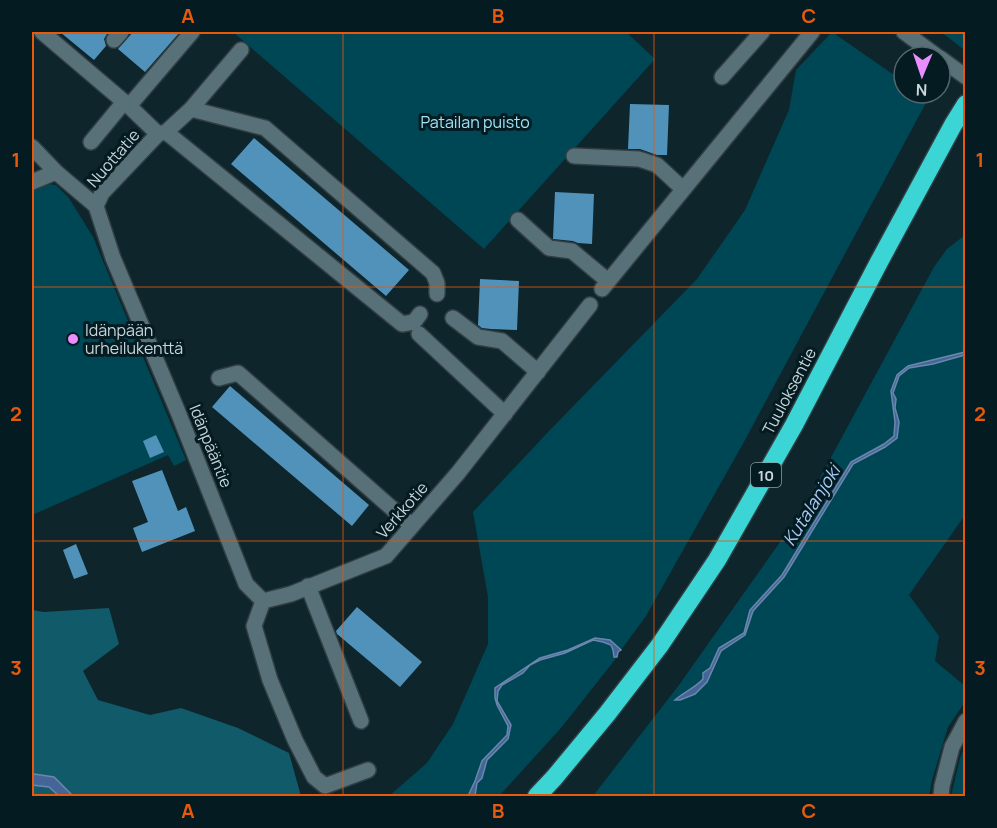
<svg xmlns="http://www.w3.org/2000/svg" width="997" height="828" viewBox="0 0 997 828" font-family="Manrope,sans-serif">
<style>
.green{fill:#004755}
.forest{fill:#105a6a}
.water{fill:#436597;stroke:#6b87ab;stroke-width:1.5}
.building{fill:#5192ba}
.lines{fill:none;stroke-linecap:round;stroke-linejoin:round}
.minor-casing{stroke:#303e43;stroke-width:18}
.highway-casing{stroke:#303e43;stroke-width:21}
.minor{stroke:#587178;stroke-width:15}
.highway{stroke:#3cd5d6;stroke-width:18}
.grid{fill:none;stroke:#e8590c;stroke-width:1.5;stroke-opacity:0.55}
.poi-dot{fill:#ea8dfd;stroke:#041b21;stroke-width:2}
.labels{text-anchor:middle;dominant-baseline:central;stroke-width:6;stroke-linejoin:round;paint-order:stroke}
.shield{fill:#041b21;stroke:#8d9ea2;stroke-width:1.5}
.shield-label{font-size:15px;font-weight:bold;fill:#c8d6da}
.park-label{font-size:16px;fill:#a0e3f5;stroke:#041b21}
.street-label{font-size:16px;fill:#c8d6da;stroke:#041b21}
.poi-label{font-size:16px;fill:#c8d6da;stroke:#041b21;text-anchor:start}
.water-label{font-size:18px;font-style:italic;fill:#abcaf7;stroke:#041b21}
.neatline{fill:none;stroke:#e8590c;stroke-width:2}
.grid-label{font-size:20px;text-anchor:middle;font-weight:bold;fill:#e8590c}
</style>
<rect width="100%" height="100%" fill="#0e252b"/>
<!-- green -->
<path class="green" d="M 233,32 L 626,32 L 655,59 L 484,249 Z
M 832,32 L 904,82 L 904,93 L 920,93 L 928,99 L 745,440 L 646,616 L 621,650 L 609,640 L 595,638 L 569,650 L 540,658 L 496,688 L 495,698 L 497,705 L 508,726 L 507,735 L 482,761 L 475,781 L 468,796 L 389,796 L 427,763 L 453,724 L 488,644 L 488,597 L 473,512 L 550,430 L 697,279 L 745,210 L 789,110 L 796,70 Z
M 941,32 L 965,32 L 965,46 L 963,49 Z
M 47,184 L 56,185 L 69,198 L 93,237 L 186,460 L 174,466 L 168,455 L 32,515 L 32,188 Z
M 965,235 L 965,515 L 909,595 L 939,636 L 935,661 L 965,686 L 965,702 L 948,727 L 932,780 L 929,796 L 593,796 L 679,685 L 802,511 L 934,267 L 947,249 Z
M 593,640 L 603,642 L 611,645 L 613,650 L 614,657 L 617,657 L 561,728 L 499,796 L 475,796 L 477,783 L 482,778 L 487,760 L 507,739 L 511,725 L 497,701 L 498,691 L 502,685 L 523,673 L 530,665 L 540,660 L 565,653 Z
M 965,746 L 965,796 L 951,796 L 960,758 Z"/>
<!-- forest -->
<path class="forest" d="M 109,608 L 119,644 L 83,671 L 98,700 L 150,715 L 181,708 L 238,728 L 289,753 L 301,796 L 73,796 L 68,790 L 34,774 L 32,775 L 32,610 L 44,612 Z
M 32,785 L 49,787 L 59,796 L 32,796 Z"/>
<!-- water -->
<path class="water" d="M 965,352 L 965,355 L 933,364 L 909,368 L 899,376 L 893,393 L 896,399 L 895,408 L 899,422 L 897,438 L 885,447 L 853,464 L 784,577 L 753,611 L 745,635 L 721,651 L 707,682 L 695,694 L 680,700 L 675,700 C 684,692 695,688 703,679 L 703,673 L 710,668 L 719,648 L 744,633 L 750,610 L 782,575 L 851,462 L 884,444 L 894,436 L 895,422 L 891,391 L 897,375 L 908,366 Z
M 595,638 L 610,640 L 621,650 L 618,652 L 617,657 L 614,657 L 613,650 L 611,645 L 603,642 L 593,640 L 565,653 L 540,660 L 530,665 L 523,673 L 502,685 L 498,691 L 497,701 L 511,725 L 508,739 L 487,760 L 482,778 L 477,783 L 475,796 L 468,796 L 475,781 L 482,761 L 507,735 L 508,726 L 497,705 L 495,698 L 495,688 L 540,658 L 568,650 Z
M 34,774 L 54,777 L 73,796 L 59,796 L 49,787 L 32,785 L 32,775 Z"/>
<!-- building -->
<path class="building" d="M 60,32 L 108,32 L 104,39 L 106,46 L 94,60 Z
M 133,32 L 180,32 L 145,72 L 118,49 Z
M 630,104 L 669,105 L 667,155 L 657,155 L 640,149 L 628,149 Z
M 254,138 L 409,270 L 386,296 L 231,164 Z
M 555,192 L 594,194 L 592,244 L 578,243 L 573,241 L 553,239 Z
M 480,279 L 519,281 L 517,330 L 491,329 L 482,328 L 478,325 Z
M 230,386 L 369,505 L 352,526 L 212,407 Z
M 156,435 L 164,452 L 150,458 L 143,441 Z
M 162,470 L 178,511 L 186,507 L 195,531 L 142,552 L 133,528 L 148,522 L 132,481 Z
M 76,544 L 88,574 L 74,579 L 63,550 Z
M 357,607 L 422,662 L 400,687 L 337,634 L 336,631 Z"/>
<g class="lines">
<defs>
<path id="minor" d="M 42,32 L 129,106 L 158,134
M 904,32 L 938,57
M 114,40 L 121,32
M 940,58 L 966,77
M 722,77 L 762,32
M 129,106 L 192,32
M 191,109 L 265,128 L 433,273 L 437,283 L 437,294
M 166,132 L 402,324 L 414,322 L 420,314
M 158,134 L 166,132 L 191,109 L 241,50
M 91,142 L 124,102
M 32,147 L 56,172 L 96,206 L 113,258 L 178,412 L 246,584 L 263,601
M 574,156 L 639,159 L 657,165 L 683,189
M 32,182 L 56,172
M 96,206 L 102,193 L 158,134
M 518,220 L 549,248 L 572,251 L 608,281
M 602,289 L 812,32
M 453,318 L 478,337 L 502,341 L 538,372
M 419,334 L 505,414
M 219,378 L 238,373 L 412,526
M 308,586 L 361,721
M 263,601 L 291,594 L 386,556 L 458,473 L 590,305
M 263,601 L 254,626 L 270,680 L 295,740 L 314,777 L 325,786 L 368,770
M 941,796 L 942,786 L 952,747 L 966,721"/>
<path id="highway" d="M 537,796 L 554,778 L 607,714 L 660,645 L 717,560 L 794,425 L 879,262 L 953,125 L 966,104"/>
</defs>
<!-- minor casing -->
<use href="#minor" class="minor-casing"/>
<!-- highway casing -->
<use href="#highway" class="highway-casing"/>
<!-- minor -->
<use href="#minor" class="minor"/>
<!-- highway -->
<use href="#highway" class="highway"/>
</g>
<!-- grid -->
<path class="grid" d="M 343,32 L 343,796M 654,32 L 654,796M 32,287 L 966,287M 32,541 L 966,541"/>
<!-- markers -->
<circle class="poi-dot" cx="73" cy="339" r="6"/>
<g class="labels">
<!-- shield labels -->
<rect class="shield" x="751" y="463" width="30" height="24" rx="4.5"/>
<g class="shield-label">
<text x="766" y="475">10</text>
</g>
<!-- park labels -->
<g class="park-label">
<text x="475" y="122">Patailan puisto</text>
</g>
<!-- street labels -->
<g class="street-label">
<text transform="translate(113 158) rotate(-49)">Nuottatie</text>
<text transform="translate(789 391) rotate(-62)">Tuuloksentie</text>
<text transform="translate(211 446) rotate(68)">Idänpääntie</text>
<text transform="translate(402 510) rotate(-49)">Verkkotie</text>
</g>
<!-- poi labels -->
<g class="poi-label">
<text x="85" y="330">Idänpään<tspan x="85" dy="18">urheilukenttä</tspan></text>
</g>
<!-- water labels -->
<g class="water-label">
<text transform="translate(811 505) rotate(-58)">Kutalanjoki</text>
</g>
</g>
<!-- border -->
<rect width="997" height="828" fill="none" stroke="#041b21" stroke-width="66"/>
<!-- north arrow -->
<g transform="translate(922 75) rotate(182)"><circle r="28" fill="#041b21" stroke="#52666b" stroke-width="1.5"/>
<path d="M0-4.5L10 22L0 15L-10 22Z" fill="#ea8dfd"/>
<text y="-9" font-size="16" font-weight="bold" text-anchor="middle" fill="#c8d6da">N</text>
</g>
<rect x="33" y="33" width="931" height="762" class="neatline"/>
<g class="grid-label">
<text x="188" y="23">A</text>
<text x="498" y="23">B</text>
<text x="809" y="23">C</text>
<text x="16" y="167">1</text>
<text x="980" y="167">1</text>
<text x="16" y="421">2</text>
<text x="980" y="421">2</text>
<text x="16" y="675">3</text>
<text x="980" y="675">3</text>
<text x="188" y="818">A</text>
<text x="498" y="818">B</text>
<text x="809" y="818">C</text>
</g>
</svg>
